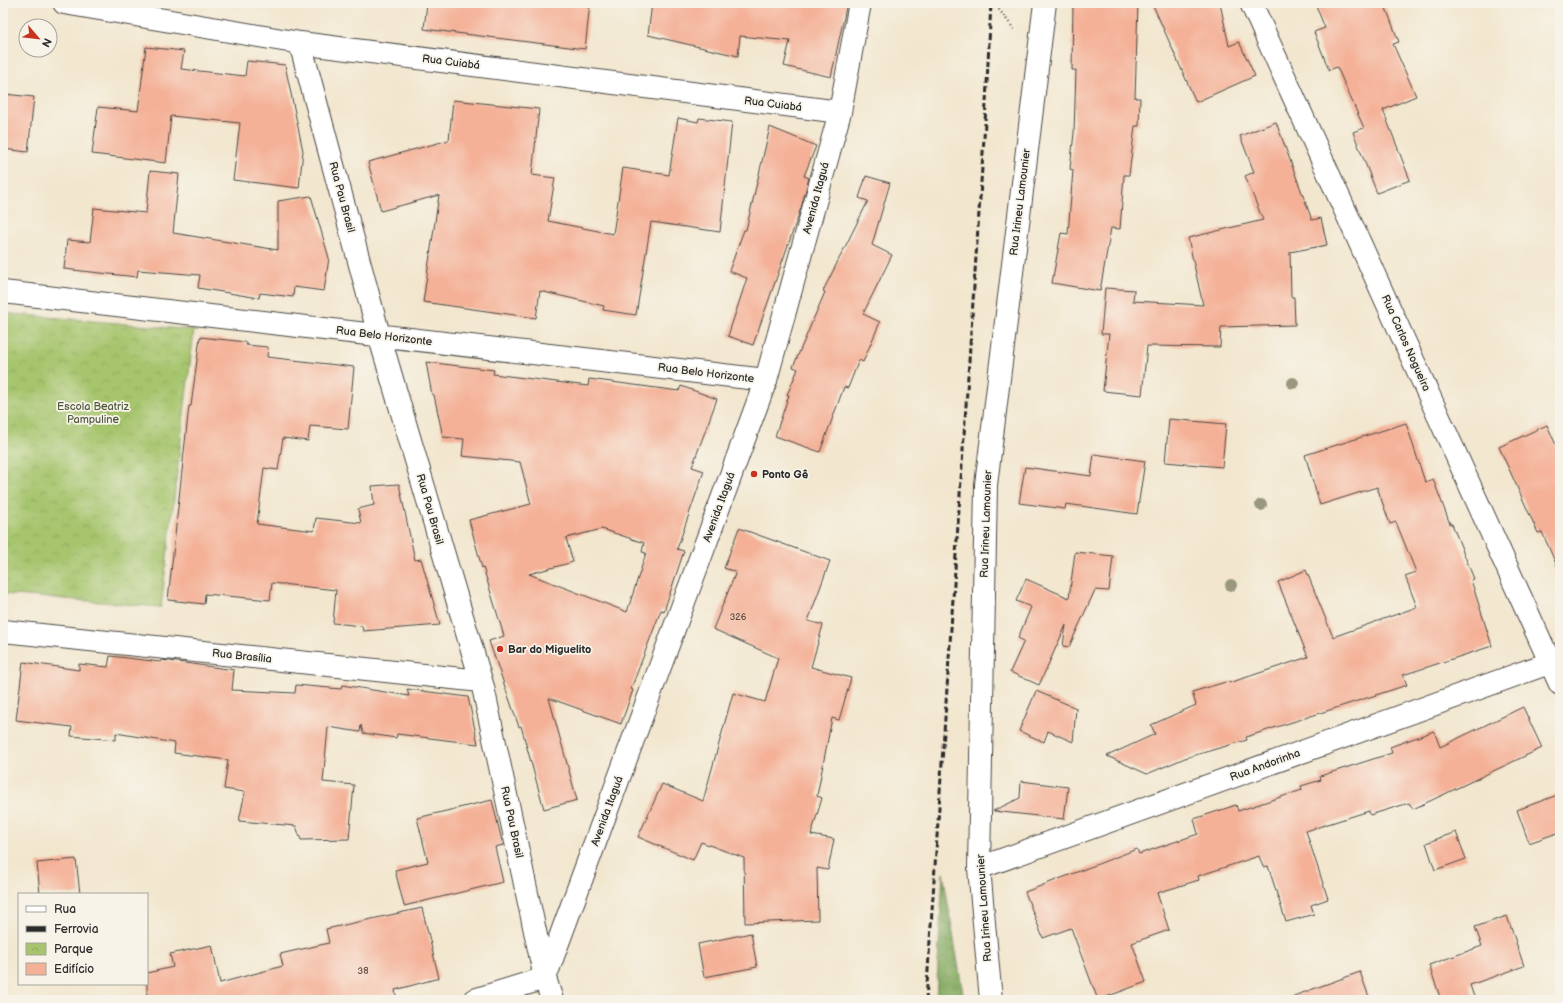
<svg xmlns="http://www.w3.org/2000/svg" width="1563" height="1003" viewBox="0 0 1563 1003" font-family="'Balsamiq Sans',sans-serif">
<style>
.forest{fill:url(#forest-crowns);stroke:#586a46}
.park{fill:url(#park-crowns);stroke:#68784c}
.building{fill:#f4b197;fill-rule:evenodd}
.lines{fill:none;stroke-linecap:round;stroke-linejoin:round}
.minor-casing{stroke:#494743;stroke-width:24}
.major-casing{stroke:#494743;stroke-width:24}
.path{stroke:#494743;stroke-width:2.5;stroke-dasharray:1 3;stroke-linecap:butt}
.minor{stroke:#fff;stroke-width:22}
.major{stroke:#fff;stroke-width:22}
.rail{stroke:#2b2b2b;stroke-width:3;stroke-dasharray:6 3;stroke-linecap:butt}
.tree{fill:#99987f}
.poi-dot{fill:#c8321e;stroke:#f7f3e8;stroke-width:1.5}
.labels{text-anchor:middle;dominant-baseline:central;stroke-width:3.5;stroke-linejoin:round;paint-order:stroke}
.number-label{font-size:9px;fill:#5d4c46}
.street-label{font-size:11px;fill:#2b2b2b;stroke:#f7f3e8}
.park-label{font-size:11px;fill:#50593f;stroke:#f7f3e8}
.poi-label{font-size:11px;font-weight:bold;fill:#2b2b2b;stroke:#f7f3e8;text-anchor:start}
</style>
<defs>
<pattern id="forest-crowns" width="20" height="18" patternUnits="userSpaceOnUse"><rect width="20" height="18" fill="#84aa60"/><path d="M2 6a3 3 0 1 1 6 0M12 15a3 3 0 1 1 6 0" fill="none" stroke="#6c8b4f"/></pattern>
<pattern id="park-crowns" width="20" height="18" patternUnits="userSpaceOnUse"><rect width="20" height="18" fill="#a6c56d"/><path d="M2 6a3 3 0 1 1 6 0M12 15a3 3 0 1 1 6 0" fill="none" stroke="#8fa95f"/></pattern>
</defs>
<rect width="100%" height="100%" fill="#f7f3e8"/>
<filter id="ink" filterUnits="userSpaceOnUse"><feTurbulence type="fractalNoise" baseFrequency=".025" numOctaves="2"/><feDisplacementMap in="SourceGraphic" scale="8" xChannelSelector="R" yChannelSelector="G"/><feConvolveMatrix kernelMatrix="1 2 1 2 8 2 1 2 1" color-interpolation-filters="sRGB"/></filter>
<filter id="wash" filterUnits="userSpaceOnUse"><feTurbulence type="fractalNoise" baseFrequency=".012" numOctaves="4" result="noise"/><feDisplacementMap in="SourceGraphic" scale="16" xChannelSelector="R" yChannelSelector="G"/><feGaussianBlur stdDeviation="0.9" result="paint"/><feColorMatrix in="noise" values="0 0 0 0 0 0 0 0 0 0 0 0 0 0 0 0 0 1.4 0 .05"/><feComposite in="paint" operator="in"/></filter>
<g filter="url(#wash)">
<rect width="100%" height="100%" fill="#f2e6ce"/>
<!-- forest -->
<path class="forest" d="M 943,873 L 964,1000 L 936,1000 Z"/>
<!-- park -->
<path class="park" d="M 3,313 L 194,330 L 161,607 L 3,594 Z"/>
<g id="blocks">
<!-- building -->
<path class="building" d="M 427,3 L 590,3 L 585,49 L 424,29 Z
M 652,3 L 847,3 L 831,77 L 784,66 L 790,41 L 740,36 L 738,56 L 648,35 Z
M 1073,3 L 1138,3 L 1135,98 L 1140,98 L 1139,126 L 1135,126 L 1129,175 L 1124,175 L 1120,229 L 1111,228 L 1100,291 L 1052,283 L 1061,233 L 1068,234 L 1073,170 L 1070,169 L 1074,133 L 1076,70 L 1072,70 Z
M 1152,3 L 1220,3 L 1229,46 L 1239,42 L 1255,76 L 1196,102 Z
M 1315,3 L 1384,3 L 1399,42 L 1393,44 L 1416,96 L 1383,110 L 1410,180 L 1377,193 L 1353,132 L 1364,128 L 1337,67 L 1329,70 L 1314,32 L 1325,28 Z
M 146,47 L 184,51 L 181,69 L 245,76 L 247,61 L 285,65 L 303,151 L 299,188 L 233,180 L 240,123 L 171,116 L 166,163 L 92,154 L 98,107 L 138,111 Z
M 3,94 L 34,97 L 28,152 L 3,149 Z
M 453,100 L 539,109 L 532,175 L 555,178 L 548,221 L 613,234 L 623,168 L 669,175 L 678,118 L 698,122 L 699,118 L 732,122 L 720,232 L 651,222 L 636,315 L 603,310 L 604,306 L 540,291 L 536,318 L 423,302 L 439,195 L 381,211 L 368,162 L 449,140 Z
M 1276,122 L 1312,220 L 1321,218 L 1327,245 L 1290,252 L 1291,297 L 1294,297 L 1295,325 L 1221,327 L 1220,347 L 1147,346 L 1142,395 L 1103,391 L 1109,334 L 1101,334 L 1105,288 L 1134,290 L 1133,301 L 1203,305 L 1188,238 L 1263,220 L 1245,176 L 1254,172 L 1240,136 Z
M 770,127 L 816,146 L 804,176 L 809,178 L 801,208 L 753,345 L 728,336 L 747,278 L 729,271 L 744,230 L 746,230 Z
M 150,171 L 179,174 L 173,233 L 278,250 L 278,201 L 311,196 L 329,258 L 324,291 L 294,287 L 293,297 L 260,293 L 259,298 L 198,288 L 200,275 L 138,270 L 137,277 L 64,269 L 67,240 L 90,242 L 94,208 L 146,213 Z
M 866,176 L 890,183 L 872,245 L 892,255 L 863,314 L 880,322 L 863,362 L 859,360 L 848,388 L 844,387 L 820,452 L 775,436 L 789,395 L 787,395 L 798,369 L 793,367 L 825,292 L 823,291 L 868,201 L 859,198 Z
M 200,337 L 246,342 L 246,345 L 268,347 L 267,357 L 354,367 L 348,429 L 310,426 L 308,441 L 283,438 L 278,470 L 264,468 L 257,524 L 314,531 L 316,518 L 361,523 L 358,509 L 374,505 L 372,486 L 399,484 L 415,560 L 421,559 L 440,625 L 363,631 L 362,626 L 333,623 L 336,590 L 272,583 L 270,600 L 205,594 L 204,604 L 168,600 L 189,406 L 191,406 Z
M 426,362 L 494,370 L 493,374 L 588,386 L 589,379 L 679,391 L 681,386 L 717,399 L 692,467 L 704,471 L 677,549 L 684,551 L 664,611 L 661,610 L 631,689 L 633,690 L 621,724 L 549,698 L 577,800 L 544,809 L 521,726 L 519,727 L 489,641 L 504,636 L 483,567 L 482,568 L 469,520 L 531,504 L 520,462 L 462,456 L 464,439 L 443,437 L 434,395 L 432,395 ZM 602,529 L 644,543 L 642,552 L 646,553 L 627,612 L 529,574 L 573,562 L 566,538 Z
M 1169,419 L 1226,424 L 1222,467 L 1165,462 Z
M 1406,423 L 1425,482 L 1433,479 L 1450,524 L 1452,524 L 1474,579 L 1471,580 L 1492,646 L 1403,675 L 1407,685 L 1246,737 L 1247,740 L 1185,758 L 1147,774 L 1107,756 L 1155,734 L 1151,725 L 1196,705 L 1192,692 L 1229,681 L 1229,683 L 1308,657 L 1278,582 L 1306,570 L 1333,637 L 1417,607 L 1405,576 L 1416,572 L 1396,522 L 1390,524 L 1377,487 L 1320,505 L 1305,455 Z
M 1547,425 L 1560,454 L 1560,573 L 1542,532 L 1538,533 L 1499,447 Z
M 1094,454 L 1145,461 L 1137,514 L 1066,504 L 1065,509 L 1019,503 L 1025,467 L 1091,476 Z
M 739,528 L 830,561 L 808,621 L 823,625 L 811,667 L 851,678 L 839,720 L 832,718 L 817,796 L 822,798 L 811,835 L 834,839 L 828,870 L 817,868 L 818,920 L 745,923 L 744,858 L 701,842 L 693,860 L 638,837 L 662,784 L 703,801 L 733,693 L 765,702 L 778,658 L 713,629 L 736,572 L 724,568 Z
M 1075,552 L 1113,556 L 1109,591 L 1095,590 L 1069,647 L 1063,646 L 1066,625 L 1039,685 L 1010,672 L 1024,641 L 1018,638 L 1031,607 L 1016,601 L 1026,579 L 1069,598 Z
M 110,656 L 161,662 L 161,660 L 170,661 L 234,670 L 232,690 L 295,693 L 296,685 L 341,689 L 342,685 L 409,696 L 407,689 L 468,697 L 478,744 L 397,734 L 396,738 L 363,733 L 361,725 L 360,732 L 328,727 L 323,782 L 354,785 L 349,839 L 301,840 L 296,826 L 239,821 L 245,792 L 224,789 L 228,760 L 174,753 L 175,743 L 116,733 L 116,740 L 71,736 L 72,727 L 16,720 L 23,662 L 79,670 L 79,664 L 108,667 Z
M 1036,691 L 1076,708 L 1073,742 L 1048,731 L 1044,742 L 1019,731 Z
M 1523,707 L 1542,748 L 1413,809 L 1409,803 L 1370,815 L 1369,811 L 1306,831 L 1328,899 L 1311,905 L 1314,914 L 1286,922 L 1268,866 L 1263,867 L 1259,856 L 1198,876 L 1199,880 L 1157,893 L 1169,930 L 1132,943 L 1146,982 L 1098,1000 L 1071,928 L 1043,938 L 1025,892 L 1137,849 L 1139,854 L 1198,834 L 1194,819 L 1236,805 L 1238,811 L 1302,790 L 1301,786 L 1321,780 L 1320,776 L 1392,753 L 1390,747 L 1434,731 L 1440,747 Z
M 1021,781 L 1068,787 L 1064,819 L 993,811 L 1020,798 Z
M 1560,794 L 1560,832 L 1529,843 L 1517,810 Z
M 492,800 L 503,845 L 495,847 L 503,882 L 404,906 L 395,870 L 428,862 L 417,818 Z
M 1456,832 L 1466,859 L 1435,870 L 1426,843 Z
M 76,859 L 80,894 L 40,894 L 37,863 Z
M 422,908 L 439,978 L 395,990 L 397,1000 L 147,1000 L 147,973 L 173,967 L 170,954 L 212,945 L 220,983 L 283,966 L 280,954 L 329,943 L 326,929 Z
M 1507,916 L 1524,966 L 1470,985 L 1475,1000 L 1441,1000 L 1429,965 L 1482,946 L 1475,927 Z
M 751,933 L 757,967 L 704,977 L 698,944 Z
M 1360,972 L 1370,1000 L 1292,1000 L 1291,997 Z"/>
</g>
</g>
<g filter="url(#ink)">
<use href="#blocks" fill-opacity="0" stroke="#494743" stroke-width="1"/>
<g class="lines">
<defs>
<path id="minor" d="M 64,3 L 300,43 L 840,112
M 1251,3 L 1560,684
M 300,43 L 379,335 L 483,687 L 545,978 L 474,1000
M 3,292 L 766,380
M 3,631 L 481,681
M 979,868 L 1552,662
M 991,1000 L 979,868 L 986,485 L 1045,3"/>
<path id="major" d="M 552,1000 L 545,978 L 766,380 L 840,112 L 860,3"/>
</defs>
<!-- minor casing -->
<use href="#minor" class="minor-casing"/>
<!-- major casing -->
<use href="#major" class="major-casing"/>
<!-- path -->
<path class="path" d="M 994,3 L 1014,29"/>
<!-- minor -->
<use href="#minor" class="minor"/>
<!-- major -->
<use href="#major" class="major"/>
<!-- rail -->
<path class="rail" d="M 926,1000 L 985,123 L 991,3"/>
</g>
<!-- trees -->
<g class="tree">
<circle cx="1293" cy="383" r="6"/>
<circle cx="1261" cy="505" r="6"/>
<circle cx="1231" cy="585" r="6"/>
</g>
</g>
<!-- markers -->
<g class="poi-dot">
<circle cx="754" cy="474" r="4"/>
<circle cx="500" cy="649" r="4"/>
</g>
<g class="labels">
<!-- number labels -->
<g class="number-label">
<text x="738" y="617">326</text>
<text x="363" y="971">38</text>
</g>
<!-- street labels -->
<g class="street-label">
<text transform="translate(451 62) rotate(7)">Rua Cuiabá</text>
<text transform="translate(773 104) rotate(7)">Rua Cuiabá</text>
<text transform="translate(342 197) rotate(75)">Rua Pau Brasil</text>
<text transform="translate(816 198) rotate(-75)">Avenida Itaguá</text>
<text transform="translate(1020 202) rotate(-83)">Rua Irineu Lamounier</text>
<text transform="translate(384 336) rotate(7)">Rua Belo Horizonte</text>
<text transform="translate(1406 343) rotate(66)">Rua Carlos Nogueira</text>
<text transform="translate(706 373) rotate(7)">Rua Belo Horizonte</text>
<text transform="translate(719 507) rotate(-70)">Avenida Itaguá</text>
<text transform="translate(430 509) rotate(74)">Rua Pau Brasil</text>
<text transform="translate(986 524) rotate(-88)">Rua Irineu Lamounier</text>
<text transform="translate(242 656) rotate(6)">Rua Brasília</text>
<text transform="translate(1265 765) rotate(-20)">Rua Andorinha</text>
<text transform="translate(607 811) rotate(-70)">Avenida Itaguá</text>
<text transform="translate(512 822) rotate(78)">Rua Pau Brasil</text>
<text transform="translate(984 908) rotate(-94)">Rua Irineu Lamounier</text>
</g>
<!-- park labels -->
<g class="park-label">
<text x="93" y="406">Escola Beatriz<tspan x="93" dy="13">Pampuline</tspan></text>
</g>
<!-- poi labels -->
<g class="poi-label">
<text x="762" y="474">Ponto Gê</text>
<text x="508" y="649">Bar do Miguelito</text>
</g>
</g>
<!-- margin -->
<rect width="1563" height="1003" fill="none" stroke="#f7f3e8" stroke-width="16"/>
<!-- legend -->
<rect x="18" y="893" width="130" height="92" fill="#f7f3e8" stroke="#a5a39c"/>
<rect x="26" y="906" width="20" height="6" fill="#ffffff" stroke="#a5a39c"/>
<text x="54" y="913" font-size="12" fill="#2b2b2b">Rua</text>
<rect x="26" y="926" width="20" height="6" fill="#2b2b2b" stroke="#a5a39c"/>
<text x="54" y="933" font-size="12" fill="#2b2b2b">Ferrovia</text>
<rect x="26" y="943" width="20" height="12" fill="url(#park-crowns)" stroke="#a5a39c"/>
<text x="54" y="953" font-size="12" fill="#2b2b2b">Parque</text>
<rect x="26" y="963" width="20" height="12" fill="#f4b197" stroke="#a5a39c"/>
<text x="54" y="973" font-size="12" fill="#2b2b2b">Edifício</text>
<!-- north arrow -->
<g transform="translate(38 38) rotate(118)"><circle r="19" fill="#f7f3e8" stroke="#a5a39c"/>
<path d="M0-3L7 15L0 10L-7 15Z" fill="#c8321e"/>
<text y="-6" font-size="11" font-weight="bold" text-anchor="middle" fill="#2b2b2b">N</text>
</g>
</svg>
